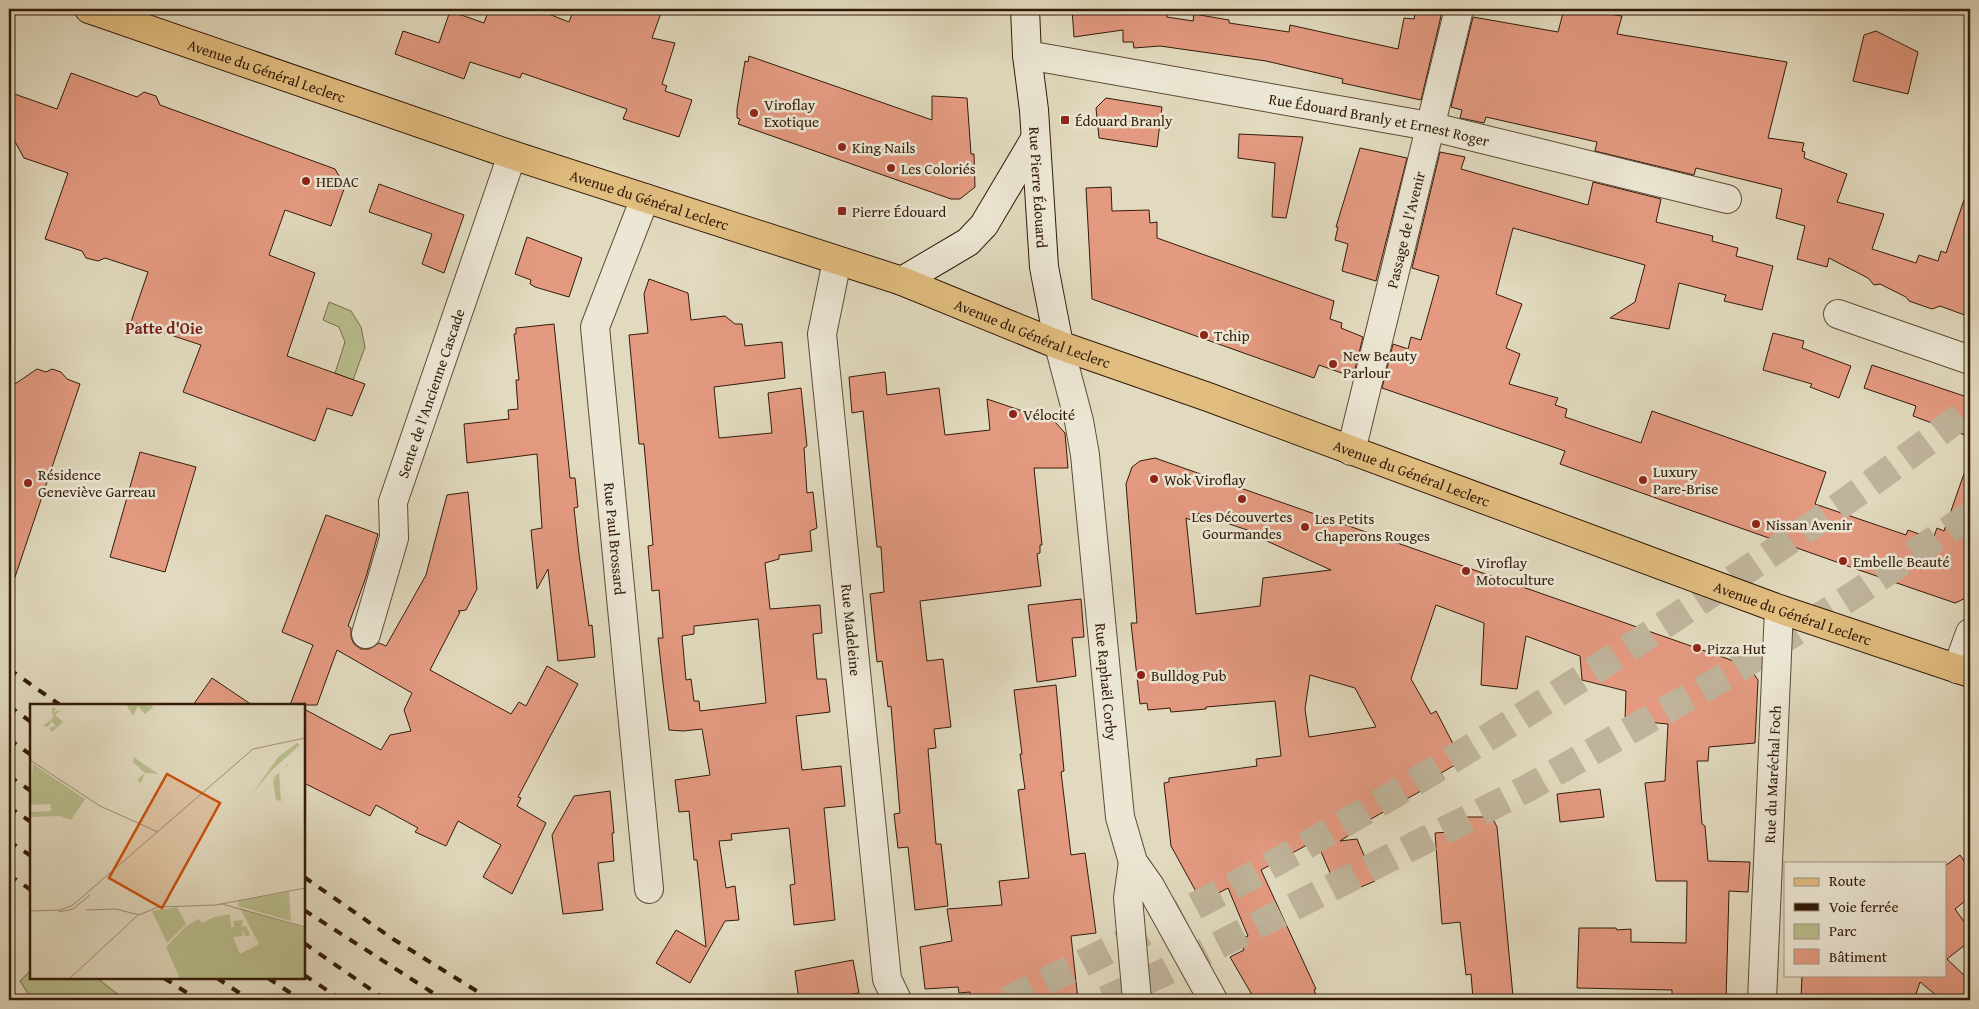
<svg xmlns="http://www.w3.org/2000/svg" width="1979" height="1009" viewBox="0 0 1979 1009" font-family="'Gentium Book Plus',serif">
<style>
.green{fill:#b9be8e;stroke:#766c4c}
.building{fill:#e49a81;stroke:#321b09;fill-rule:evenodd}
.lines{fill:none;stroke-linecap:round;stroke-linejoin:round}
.highway-tunnel{stroke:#bfb49b;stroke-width:28;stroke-dasharray:28 14;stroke-linecap:butt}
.street-casing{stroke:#5e4b36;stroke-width:30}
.secondary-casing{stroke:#321b09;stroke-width:30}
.primary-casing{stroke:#321b09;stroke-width:30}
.street{stroke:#ece7d5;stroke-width:28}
.secondary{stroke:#ece7d5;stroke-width:28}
.primary{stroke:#e1bd80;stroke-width:28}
.rail{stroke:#321b09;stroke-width:4;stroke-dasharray:9 9;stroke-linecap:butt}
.poi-dot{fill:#8f2418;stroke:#ece7d5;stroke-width:2}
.labels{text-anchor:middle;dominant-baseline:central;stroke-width:5;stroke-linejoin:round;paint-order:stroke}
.street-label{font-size:15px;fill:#321b09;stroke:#ece7d5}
.poi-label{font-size:15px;fill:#321b09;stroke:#ece7d5;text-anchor:start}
.neighbourhood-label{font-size:16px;font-weight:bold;fill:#7a1f14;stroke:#ece7d5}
.inset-road{fill:none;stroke:#9c8e76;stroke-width:1}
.view{fill:#cd500c;fill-opacity:0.15;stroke:#cd500c;stroke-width:2.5}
.inset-edge{fill:none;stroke:#321b09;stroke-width:2.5}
</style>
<rect width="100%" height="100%" fill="#e2dabf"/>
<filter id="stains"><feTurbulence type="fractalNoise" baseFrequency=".004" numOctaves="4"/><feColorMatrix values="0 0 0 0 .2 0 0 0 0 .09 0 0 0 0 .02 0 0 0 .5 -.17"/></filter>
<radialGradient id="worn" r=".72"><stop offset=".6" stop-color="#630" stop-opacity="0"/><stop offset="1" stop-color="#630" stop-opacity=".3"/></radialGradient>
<!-- green -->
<path class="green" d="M 329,302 L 351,311 L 361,327 L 365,347 L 353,380 L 335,373 L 345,342 L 339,327 L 323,320 Z
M 31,970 L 31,978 L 97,978 L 125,1000 L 32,1000 L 20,981 Z"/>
<!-- building -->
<path class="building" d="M 489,9 L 536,9 L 569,22 L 574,9 L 647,9 L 661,13 L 652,38 L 675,43 L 662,84 L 667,86 L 665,91 L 692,100 L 679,137 L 623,119 L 627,109 L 522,73 L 520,78 L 470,62 L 464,79 L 395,54 L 403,31 L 439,43 L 450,11 L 484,23 Z
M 1072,9 L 1167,9 L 1167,17 L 1193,21 L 1194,14 L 1229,20 L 1229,23 L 1289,32 L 1290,25 L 1398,49 L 1404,18 L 1414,19 L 1416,9 L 1439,9 L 1438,11 L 1442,12 L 1421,100 L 1342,83 L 1343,79 L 1266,61 L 1160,46 L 1134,48 L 1133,42 L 1123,42 L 1123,30 L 1074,37 Z
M 1564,9 L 1576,9 L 1622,16 L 1617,34 L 1787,62 L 1768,138 L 1804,143 L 1802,151 L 1805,152 L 1804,158 L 1847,174 L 1837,202 L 1884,214 L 1872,249 L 1916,263 L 1919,255 L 1938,261 L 1941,251 L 1946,253 L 1966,194 L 1970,195 L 1970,317 L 1940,306 L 1932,309 L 1909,301 L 1906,297 L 1880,284 L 1874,285 L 1868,278 L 1829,258 L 1827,267 L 1797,259 L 1805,226 L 1776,218 L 1782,189 L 1696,168 L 1694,175 L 1595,151 L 1597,142 L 1486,117 L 1484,123 L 1460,118 L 1462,110 L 1451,107 L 1473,17 L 1558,32 Z
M 1876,31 L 1918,52 L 1908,94 L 1853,81 L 1864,35 Z
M 749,56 L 932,120 L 932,96 L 967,98 L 971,154 L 974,154 L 975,187 L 960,199 L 951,199 L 738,124 L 740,119 L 737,118 L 737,109 L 745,61 L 748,62 Z
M 71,73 L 137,97 L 144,92 L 156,96 L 160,105 L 335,169 L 345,186 L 331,226 L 285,210 L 269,255 L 315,273 L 287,356 L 365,384 L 352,416 L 327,408 L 315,441 L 183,392 L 201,345 L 131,322 L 148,272 L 105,258 L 98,261 L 86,258 L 82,251 L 45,239 L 68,173 L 24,158 L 13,138 L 9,137 L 9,92 L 57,109 Z
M 1106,98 L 1162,107 L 1157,147 L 1099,138 L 1096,108 Z
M 1239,134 L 1303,137 L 1286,218 L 1272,217 L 1275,163 L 1238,158 Z
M 1360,148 L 1407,158 L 1376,281 L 1342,271 L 1348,244 L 1335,240 L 1338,227 L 1336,227 Z
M 1440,152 L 1465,157 L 1461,169 L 1588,205 L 1593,182 L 1661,199 L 1656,222 L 1713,236 L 1712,241 L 1738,248 L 1736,256 L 1773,266 L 1762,310 L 1724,301 L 1726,295 L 1679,283 L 1669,329 L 1610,318 L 1635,302 L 1645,265 L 1513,228 L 1496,294 L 1522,304 L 1506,348 L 1520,354 L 1509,384 L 1558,398 L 1555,405 L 1567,409 L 1565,417 L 1641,443 L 1652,411 L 1826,472 L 1815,504 L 1906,535 L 1908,530 L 1933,539 L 1937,528 L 1944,531 L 1966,468 L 1970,468 L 1970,596 L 1955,603 L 1859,570 L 1560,464 L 1565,451 L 1382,388 L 1393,344 L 1408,349 L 1411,337 L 1421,340 L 1439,276 L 1412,268 Z
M 379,184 L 464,215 L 444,273 L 422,264 L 432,234 L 369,212 Z
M 1111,187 L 1112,211 L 1149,210 L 1150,223 L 1157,222 L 1157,238 L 1334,301 L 1330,319 L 1342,323 L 1341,328 L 1363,337 L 1353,377 L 1319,365 L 1314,378 L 1092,299 L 1086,188 Z
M 527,237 L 582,258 L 569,297 L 535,287 L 530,284 L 531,280 L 515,274 Z
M 649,279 L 688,293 L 691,320 L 725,316 L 735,324 L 742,324 L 745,346 L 782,342 L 785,378 L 714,387 L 719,438 L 772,433 L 768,393 L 801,388 L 807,446 L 804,448 L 807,493 L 813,492 L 817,528 L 810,531 L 812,551 L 779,555 L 779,559 L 765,563 L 770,609 L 820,605 L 822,633 L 813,634 L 817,679 L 826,679 L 830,712 L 796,716 L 802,770 L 841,766 L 845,806 L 824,808 L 835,920 L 794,925 L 790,885 L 795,884 L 789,828 L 731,834 L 732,840 L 719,841 L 726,888 L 735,886 L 739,920 L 725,921 L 690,983 L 656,963 L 676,930 L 706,947 L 697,860 L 694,860 L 689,811 L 679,812 L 675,780 L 710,775 L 702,729 L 683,731 L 669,730 L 663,683 L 658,638 L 663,638 L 659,590 L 652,591 L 648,546 L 653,545 L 649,500 L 644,444 L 639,444 L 629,335 L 648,333 L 644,294 ZM 758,619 L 766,703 L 700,711 L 699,701 L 694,701 L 691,679 L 686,680 L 682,636 L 694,634 L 694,626 Z
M 554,324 L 570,478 L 575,478 L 578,507 L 574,508 L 579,554 L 589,626 L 592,625 L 595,657 L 558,661 L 548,569 L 537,589 L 531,530 L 542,528 L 537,454 L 467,463 L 464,424 L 509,419 L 508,410 L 518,409 L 516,380 L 519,380 L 514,334 L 516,334 L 516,328 Z
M 1773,333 L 1804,341 L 1802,348 L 1851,366 L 1839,398 L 1810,387 L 1812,384 L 1763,370 Z
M 1872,365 L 1970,398 L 1970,437 L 1913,416 L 1916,406 L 1864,388 Z
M 37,369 L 46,372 L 52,369 L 61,372 L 67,379 L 80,384 L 13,583 L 9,582 L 9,388 Z
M 885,372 L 887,395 L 939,388 L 945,435 L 990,430 L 987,399 L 1055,422 L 1065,433 L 1068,468 L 1034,468 L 1042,545 L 1040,545 L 1040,553 L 1037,554 L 1041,586 L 920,601 L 927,661 L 943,659 L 951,727 L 934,729 L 936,748 L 928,749 L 936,844 L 941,844 L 948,906 L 915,910 L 908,847 L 898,848 L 894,814 L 900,813 L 891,706 L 888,707 L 882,661 L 877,662 L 870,594 L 884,592 L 881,547 L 877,547 L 863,411 L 852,413 L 849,377 Z
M 140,452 L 196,467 L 165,572 L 110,557 Z
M 1155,458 L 1748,666 L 1758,680 L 1755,743 L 1709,747 L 1708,761 L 1697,761 L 1702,824 L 1705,826 L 1708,861 L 1750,862 L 1748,892 L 1729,891 L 1726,1000 L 1672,1000 L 1672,990 L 1577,988 L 1579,928 L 1616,928 L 1617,930 L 1631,929 L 1631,942 L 1686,943 L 1687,881 L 1656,881 L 1645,783 L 1665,781 L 1668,724 L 1625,720 L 1626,691 L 1582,680 L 1580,656 L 1526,636 L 1517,689 L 1481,685 L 1484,623 L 1436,605 L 1411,679 L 1431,714 L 1436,711 L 1462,761 L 1441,773 L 1444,778 L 1353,829 L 1354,832 L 1340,841 L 1357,839 L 1375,881 L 1340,896 L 1316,840 L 1261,870 L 1316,989 L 1314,990 L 1318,1000 L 1255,1000 L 1230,957 L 1244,950 L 1239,940 L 1248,936 L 1228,888 L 1205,900 L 1202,895 L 1199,897 L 1171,846 L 1164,783 L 1169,782 L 1169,778 L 1257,766 L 1256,759 L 1281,756 L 1275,701 L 1206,707 L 1206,709 L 1171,712 L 1170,708 L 1148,710 L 1147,703 L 1140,704 L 1131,623 L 1137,623 L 1126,484 L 1132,467 L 1140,461 ZM 1197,513 L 1259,534 L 1258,537 L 1331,570 L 1263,578 L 1260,606 L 1196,614 L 1186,518 L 1198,523 ZM 1310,675 L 1355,688 L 1376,727 L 1309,737 L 1305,709 Z
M 468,492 L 477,589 L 466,610 L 458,611 L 460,612 L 430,670 L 511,714 L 519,702 L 526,706 L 547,666 L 578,684 L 518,797 L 521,798 L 517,806 L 546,823 L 512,894 L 483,877 L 501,845 L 458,821 L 446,846 L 415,832 L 418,828 L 376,805 L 370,816 L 304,783 L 304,709 L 381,750 L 390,735 L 411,731 L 404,710 L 412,693 L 337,650 L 317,705 L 290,705 L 313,645 L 282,632 L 326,515 L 378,534 L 366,577 L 348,626 L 351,628 L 351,637 L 354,644 L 361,649 L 369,649 L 379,643 L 386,646 L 426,575 L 447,495 Z
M 1081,599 L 1084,637 L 1072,638 L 1076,676 L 1037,682 L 1028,605 Z
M 212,678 L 252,705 L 193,705 Z
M 1056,685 L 1064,771 L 1061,772 L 1071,855 L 1085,853 L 1096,933 L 1071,936 L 1078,1000 L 971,1000 L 970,992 L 959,993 L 958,987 L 925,989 L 920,947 L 952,941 L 947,909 L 1002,905 L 999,881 L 1029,878 L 1018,790 L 1025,789 L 1020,754 L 1022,754 L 1014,690 Z
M 1600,789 L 1604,817 L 1560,822 L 1557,794 Z
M 610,791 L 614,833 L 612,833 L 614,861 L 598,863 L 603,910 L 563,914 L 552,835 L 574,796 Z
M 1461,817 L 1492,817 L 1497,827 L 1513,996 L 1473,999 L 1471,974 L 1466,975 L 1460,922 L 1442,924 L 1435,833 L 1462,831 Z
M 1960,855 L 1970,869 L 1970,897 L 1955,909 L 1970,930 L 1970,941 L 1947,959 L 1970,981 L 1970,992 L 1963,1000 L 1942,1000 L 1920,982 L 1914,1000 L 1801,1000 L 1802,975 L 1945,975 L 1945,866 Z
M 853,960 L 859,993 L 822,1000 L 799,1000 L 795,971 Z"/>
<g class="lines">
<!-- highway-tunnel -->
<path class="highway-tunnel" d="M 1007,1000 C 1111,950 1215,898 1315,840 C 1418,782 1517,720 1616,656 C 1737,578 1857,497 1970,409
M 1105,1000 L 1163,973 L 1526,789 L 1726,676 L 1857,593 L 1970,515"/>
<defs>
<g id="street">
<path id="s1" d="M 1027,55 L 1429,126 L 1727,199"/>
<path id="s2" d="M 645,198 L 595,327 L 649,889"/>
<path id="s3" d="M 837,261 L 822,334 L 887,979 L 897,1000"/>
<path d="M 1838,314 L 1970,360"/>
<path id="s4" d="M 1059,345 L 1079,421 L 1085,455 L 1120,817 L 1133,862 L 1150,886 L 1213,1000"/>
<path id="s5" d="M 1351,451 L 1459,9"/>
<path id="s6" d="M 366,634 L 394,538 L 393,502 L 512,155"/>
<path d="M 1957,669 L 1970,633"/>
<path d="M 1133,862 L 1128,898 L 1137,1000"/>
<path id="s7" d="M 1762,1000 L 1779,609"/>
</g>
<g id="secondary">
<path id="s8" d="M 1025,9 L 1027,55 L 1034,110 L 1044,267 L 1059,345"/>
<path d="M 902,281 L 968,242 L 984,225 L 1035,139"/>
</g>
<g id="primary">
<path id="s9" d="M 89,9 L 512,155 L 902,281 L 1059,345 L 1208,397 L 1779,609 L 1970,673"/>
</g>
</defs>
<!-- street casing -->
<use href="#street" class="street-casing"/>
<!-- secondary casing -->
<use href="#secondary" class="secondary-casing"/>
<!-- primary casing -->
<use href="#primary" class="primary-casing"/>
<!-- street -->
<use href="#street" class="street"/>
<!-- secondary -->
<use href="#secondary" class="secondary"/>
<!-- primary -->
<use href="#primary" class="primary"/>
<!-- rail -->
<path class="rail" d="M 9,669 L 60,705
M 9,706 L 31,722
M 9,739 L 31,755
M 9,776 L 31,791
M 9,807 L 31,822
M 9,841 L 31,856
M 9,875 L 31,890
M 304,877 L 393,939 L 491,1000
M 304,910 L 444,1000
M 304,943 L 386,1000
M 304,975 L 342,1000
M 164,978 L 198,1000
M 217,978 L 250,1000
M 268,978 L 301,1000"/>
</g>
<!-- markers -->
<g class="poi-dot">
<circle cx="754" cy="113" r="5"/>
<rect x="1060" y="115" width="10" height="10" rx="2.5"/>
<circle cx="842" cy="147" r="5"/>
<circle cx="891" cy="168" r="5"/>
<circle cx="306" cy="181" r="5"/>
<rect x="837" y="206" width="10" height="10" rx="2.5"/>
<circle cx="1204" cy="335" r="5"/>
<circle cx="1333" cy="364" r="5"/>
<circle cx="1013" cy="414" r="5"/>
<circle cx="1154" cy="479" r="5"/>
<circle cx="1643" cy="480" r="5"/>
<circle cx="28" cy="483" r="5"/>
<circle cx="1242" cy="499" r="5"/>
<circle cx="1756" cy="524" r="5"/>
<circle cx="1305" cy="527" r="5"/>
<circle cx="1843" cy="561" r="5"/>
<circle cx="1466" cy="571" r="5"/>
<circle cx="1697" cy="648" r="5"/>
<circle cx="1141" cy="675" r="5"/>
</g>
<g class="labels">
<!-- street labels -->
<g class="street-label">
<text stroke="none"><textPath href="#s9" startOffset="188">Avenue du Général Leclerc</textPath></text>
<text stroke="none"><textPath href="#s1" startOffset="358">Rue Édouard Branly et Ernest Roger</textPath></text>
<text stroke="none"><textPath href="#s9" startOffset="592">Avenue du Général Leclerc</textPath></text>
<text stroke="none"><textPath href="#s8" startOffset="179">Rue Pierre Édouard</textPath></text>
<text stroke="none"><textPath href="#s5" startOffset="228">Passage de l'Avenir</textPath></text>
<text stroke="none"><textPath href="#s9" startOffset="998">Avenue du Général Leclerc</textPath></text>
<text stroke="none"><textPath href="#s6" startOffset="251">Sente de l'Ancienne Cascade</textPath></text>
<text stroke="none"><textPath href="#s9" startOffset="1402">Avenue du Général Leclerc</textPath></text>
<text stroke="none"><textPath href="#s2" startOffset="351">Rue Paul Brossard</textPath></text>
<text stroke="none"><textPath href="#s9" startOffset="1808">Avenue du Général Leclerc</textPath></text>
<text stroke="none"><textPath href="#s3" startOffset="372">Rue Madeleine</textPath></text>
<text stroke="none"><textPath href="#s4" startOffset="341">Rue Raphaël Corby</textPath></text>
<text stroke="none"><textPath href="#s7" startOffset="226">Rue du Maréchal Foch</textPath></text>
</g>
<!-- poi labels -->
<g class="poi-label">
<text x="764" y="104">Viroflay<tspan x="764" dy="17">Exotique</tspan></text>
<text x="1075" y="120">Édouard Branly</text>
<text x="852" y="147">King Nails</text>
<text x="901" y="168">Les Coloriés</text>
<text x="316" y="181">HEDAC</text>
<text x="852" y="211">Pierre Édouard</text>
<text x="1214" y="335">Tchip</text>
<text x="1343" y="355">New Beauty<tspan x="1343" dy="17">Parlour</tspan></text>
<text x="1023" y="414">Vélocité</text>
<text x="1653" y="471">Luxury<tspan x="1653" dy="17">Pare-Brise</tspan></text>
<text x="38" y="474">Résidence<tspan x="38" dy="17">Geneviève Garreau</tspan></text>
<text x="1164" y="479">Wok Viroflay</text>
<text x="1242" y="516" text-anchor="middle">Les Découvertes<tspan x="1242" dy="17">Gourmandes</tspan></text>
<text x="1315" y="518">Les Petits<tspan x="1315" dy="17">Chaperons Rouges</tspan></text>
<text x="1766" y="524">Nissan Avenir</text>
<text x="1853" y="561">Embelle Beauté</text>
<text x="1476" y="562">Viroflay<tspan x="1476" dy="17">Motoculture</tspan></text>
<text x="1707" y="648">Pizza Hut</text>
<text x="1151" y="675">Bulldog Pub</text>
</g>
<!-- neighbourhood labels -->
<g class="neighbourhood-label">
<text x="164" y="328">Patte d'Oie</text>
</g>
</g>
<!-- overview -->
<g transform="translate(30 704)">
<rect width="275" height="275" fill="#e2dabf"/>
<path d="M 96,0 L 121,0 L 123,3 L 115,10 L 108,2 L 103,12 ZM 22,4 L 26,4 L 23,9 L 31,5 L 25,11 L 33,18 L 22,28 L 19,24 L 26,22 L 21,17 L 18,23 L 13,22 L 23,14 L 22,11 L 25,13 L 22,9 ZM 267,39 L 270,41 L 242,66 L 223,89 L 248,53 ZM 105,51 L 105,54 L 128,70 L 115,69 L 111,79 L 107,76 L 115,69 L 103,58 ZM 3,60 L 55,95 L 41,116 L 30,112 L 0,113 L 0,108 L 21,107 L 20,100 L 0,101 ZM 258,60 L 258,61 L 249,68 L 251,97 L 246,96 L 243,77 L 246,73 L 241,76 ZM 259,188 L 261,217 L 208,202 L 209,196 ZM 147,203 L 156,220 L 137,239 L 122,207 ZM 210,204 L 275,224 L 275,275 L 150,275 L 136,243 L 156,222 L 169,215 L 172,219 L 184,213 L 200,210 L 201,223 L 204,223 L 203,217 L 213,216 L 212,223 L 216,222 L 220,231 L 216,233 L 212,226 L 213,232 L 203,233 L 210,250 L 229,240 Z" fill="#b9be8e"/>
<path class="inset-road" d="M 0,56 L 70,102 L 128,128M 192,200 L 275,223M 56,206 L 86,205 L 109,211 L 128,203 L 186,201 L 275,184M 0,207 L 30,206 L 43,201 L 223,45 L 275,34M 28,208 L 43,205 L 60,191M 39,275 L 107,212"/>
<path class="view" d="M 137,70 L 190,99 L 132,204 L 79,174 Z"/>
<rect width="275" height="275" class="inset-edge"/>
</g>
<!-- margin -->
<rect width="1979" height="1009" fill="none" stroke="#e2dabf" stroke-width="30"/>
<rect x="10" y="10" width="1959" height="989" fill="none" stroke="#321b09" stroke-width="2.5"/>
<rect x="15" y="15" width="1949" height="979" fill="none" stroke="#321b09"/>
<!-- legend -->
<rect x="1784" y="862" width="162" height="115" fill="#ece7d5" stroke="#a29583"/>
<rect x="1794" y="878" width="25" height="8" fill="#e1bd80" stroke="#a29583"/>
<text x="1829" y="886" font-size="15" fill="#321b09">Route</text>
<rect x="1794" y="903" width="25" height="8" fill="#321b09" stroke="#a29583"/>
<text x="1829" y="912" font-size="15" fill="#321b09">Voie ferrée</text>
<rect x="1794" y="924" width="25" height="15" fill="#b9be8e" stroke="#a29583"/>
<text x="1829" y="936" font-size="15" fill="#321b09">Parc</text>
<rect x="1794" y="949" width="25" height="15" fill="#e49a81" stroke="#a29583"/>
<text x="1829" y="962" font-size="15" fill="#321b09">Bâtiment</text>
<rect width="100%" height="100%" filter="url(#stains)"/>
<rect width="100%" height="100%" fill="url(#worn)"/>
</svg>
